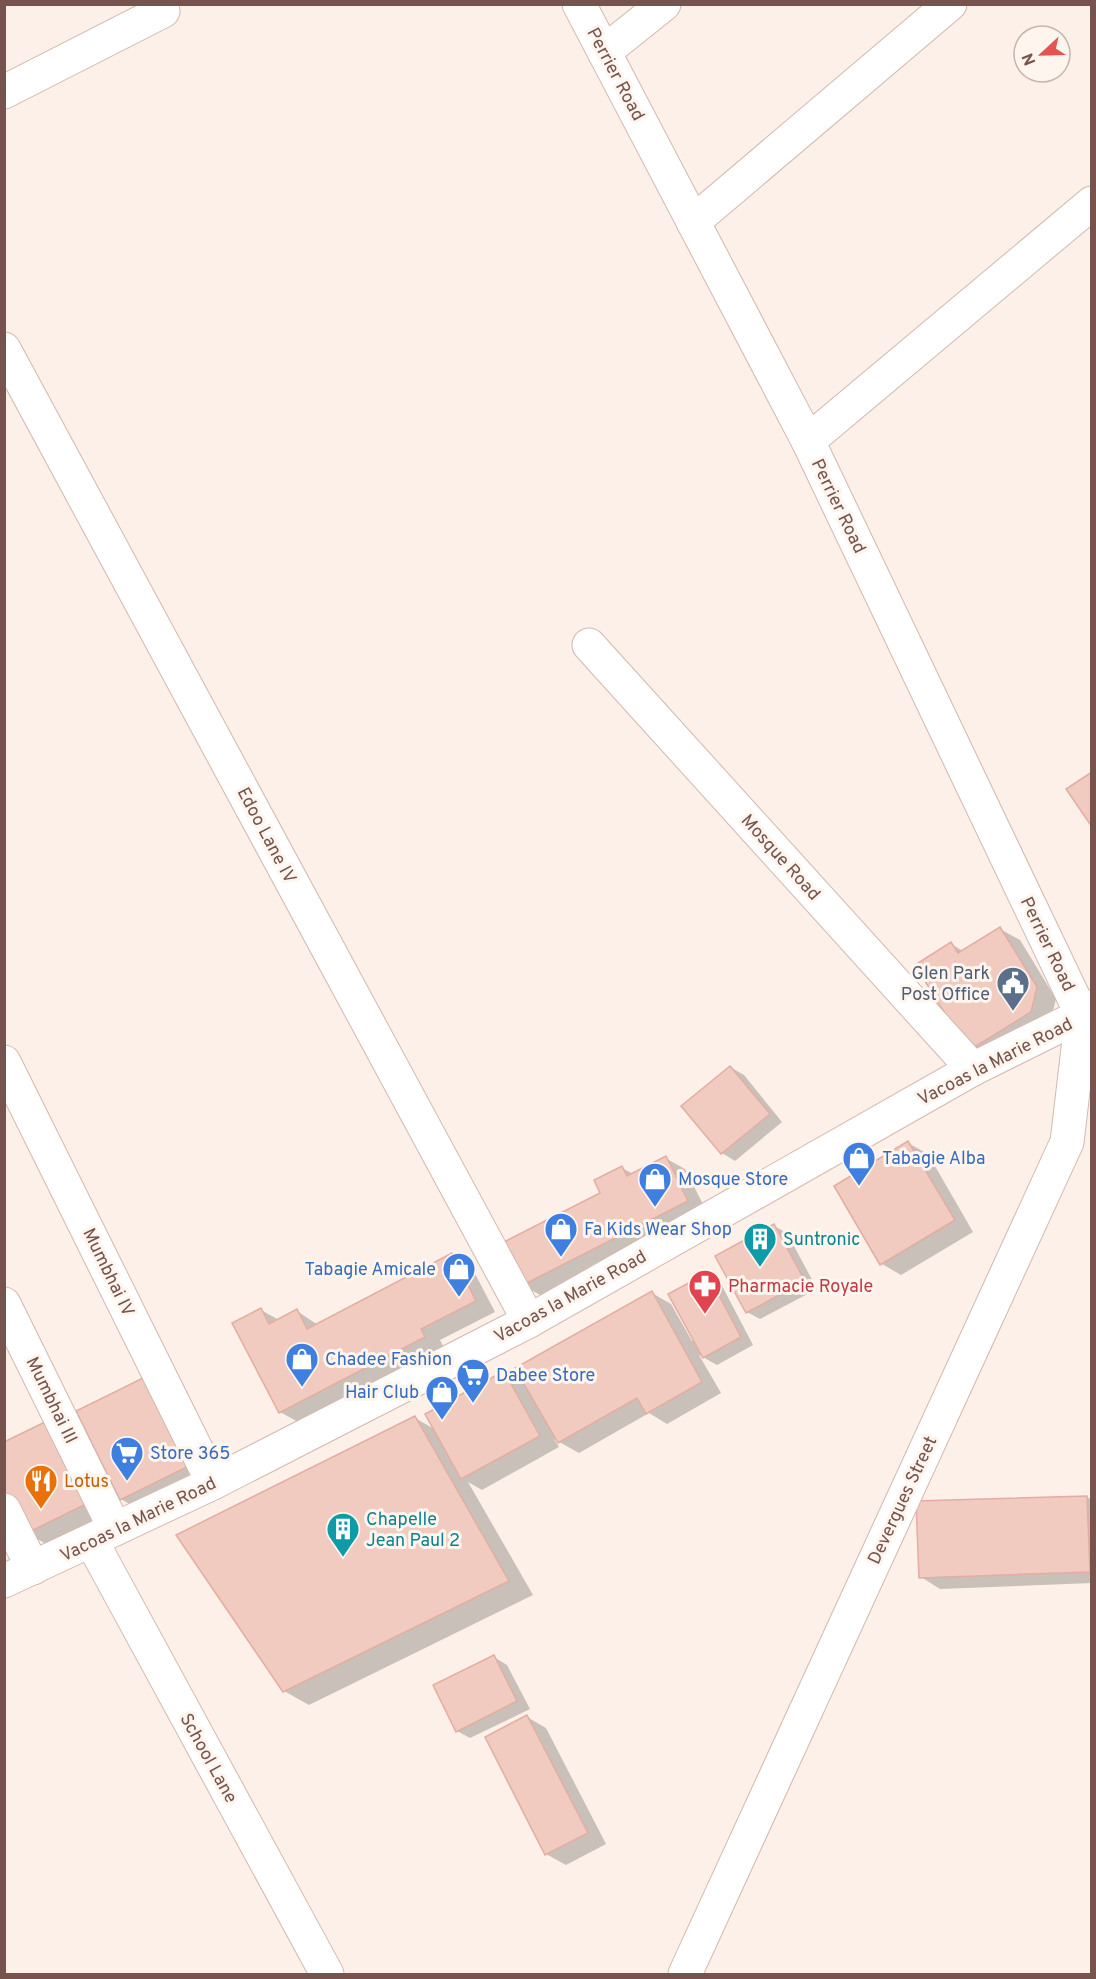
<svg xmlns="http://www.w3.org/2000/svg" width="1096" height="1979" viewBox="0 0 1096 1979" font-family="Overpass,sans-serif">
<rect width="100%" height="100%" fill="#fcf0e8"/>
<g fill="#0003">
<polygon points="1000,929 1020,940 1056,999 1050,1023 989,1061 969,1050 951,944 963,951"/>
<polygon points="730,1067 744,1075 782,1122 735,1161 722,1153"/>
<polygon points="908,1143 928,1154 973,1232 901,1275 882,1264"/>
<polygon points="665,1158 685,1169 707,1212 542,1296 522,1285 622,1168 633,1174"/>
<polygon points="774,1226 787,1233 817,1289 760,1319 747,1312"/>
<polygon points="452,1255 471,1266 495,1312 440,1340 444,1348 300,1423 280,1412 261,1310 279,1320 297,1311 318,1325"/>
<polygon points="707,1275 720,1282 753,1345 717,1365 699,1355 721,1393 667,1424 649,1413 579,1453 554,1439 559,1447 482,1490 468,1482 533,1595 309,1705 284,1691 415,1418 436,1430 504,1372 527,1386 652,1293 671,1304 692,1341 694,1340"/>
<polygon points="143,1379 206,1478 141,1511 121,1499"/>
<polygon points="51,1420 110,1512 46,1544 27,1533"/>
<polygon points="1087,1497 1092,1500 1092,1583 940,1589 921,1577"/>
<polygon points="494,1657 507,1665 530,1709 470,1738 457,1731"/>
<polygon points="527,1717 546,1728 606,1844 566,1865 546,1854"/>
</g>
<g fill="#f1cac0" stroke="#e3ada1" stroke-width="1.5">
<polygon points="1092,772 1092,827 1066,789"/>
<polygon points="1000,927 1037,987 1031,1012 968,1051 915,965 951,942 958,953"/>
<polygon points="730,1066 770,1114 721,1154 681,1106"/>
<polygon points="908,1141 955,1220 880,1265 834,1186"/>
<polygon points="666,1156 688,1201 521,1286 500,1244 600,1193 594,1180 622,1166 627,1176"/>
<polygon points="774,1224 805,1281 746,1313 715,1256"/>
<polygon points="452,1253 476,1301 421,1329 425,1337 279,1413 232,1323 261,1308 269,1324 297,1309 307,1329"/>
<polygon points="707,1273 741,1337 703,1358 668,1294"/>
<polygon points="652,1291 702,1382 646,1414 637,1398 558,1443 515,1368"/>
<polygon points="504,1371 540,1436 461,1479 425,1414"/>
<polygon points="143,1378 187,1467 120,1500 76,1411"/>
<polygon points="415,1416 509,1581 283,1692 176,1535"/>
<polygon points="51,1419 92,1501 25,1534 4,1491 4,1442"/>
<polygon points="1087,1496 1090,1572 919,1578 916,1501"/>
<polygon points="494,1655 517,1701 456,1732 433,1685"/>
<polygon points="527,1715 588,1833 545,1855 485,1737"/>
</g>
<g fill="none" stroke-linecap="round" stroke-linejoin="round">
<g stroke="#d0b9b0" stroke-width="35">
<g id="street">
<polyline points="579,4 808,441 1082,1015 1067,1142 685,1974"/>
<polyline points="604,52 664,4"/>
<polyline points="4,92 163,11"/>
<polyline points="693,222 950,4"/>
<polyline points="4,349 529,1321"/>
<polyline points="808,441 1092,203"/>
<polyline points="589,645 973,1069"/>
<polyline points="4,1062 213,1483"/>
<polyline points="4,1304 115,1529"/>
<polyline points="4,1510 33,1568"/>
<polyline points="92,1542 327,1974"/>
</g>
</g>
<g stroke="#d5b9b0" stroke-width="35">
<polyline id="secondary" points="4,1581 213,1483 529,1321 973,1069 1082,1015 1092,1007"/>
</g>
<use href="#street" stroke="#fff" stroke-width="33"/>
<use href="#secondary" stroke="#fff" stroke-width="33"/>
</g>
<defs>
<g id="civic-pin" transform="scale(1.725)"><path d="M0 17L-7.5 6A9.5 9.5 0 1 1 7.5 6Z" fill="#5c6f8a" stroke="#fef5ee"/><path d="M-.6-6.5H3V-4.5H.6V-3L4-1V1h2V6H-6V1h2V-1L-.6-3ZM-1.2 2.5V6h2.4V2.5Z" fill="#fff"/></g>
<g id="shop-pin" transform="scale(1.725)"><path d="M0 17L-7.5 6A9.5 9.5 0 1 1 7.5 6Z" fill="#3f7fe0" stroke="#fef5ee"/><path d="M-5-2.5h2.3a2.7 3.5 0 0 1 5.4 0H5L5.5 6h-11ZM-1.5-2.5h3a1.5 2.3 0 0 0-3 0Z" fill="#fff"/></g>
<g id="building-pin" transform="scale(1.725)"><path d="M0 17L-7.5 6A9.5 9.5 0 1 1 7.5 6Z" fill="#0f9aa8" stroke="#fef5ee"/><path d="M-4-6H4V6H1V3H-1V6H-4ZM-2.5-4.3h1.7v1.8h-1.7ZM.8-4.3h1.7v1.8H.8ZM-2.5-1h1.7V.8h-1.7ZM.8-1h1.7V.8H.8Z" fill="#fff"/></g>
<g id="pharmacy-pin" transform="scale(1.725)"><path d="M0 17L-7.5 6A9.5 9.5 0 1 1 7.5 6Z" fill="#e0444e" stroke="#fef5ee"/><path d="M-2-6h4v4h4v4h-4v4h-4v-4h-4v-4h4Z" fill="#fff"/></g>
<g id="supermarket-pin" transform="scale(1.725)"><path d="M0 17L-7.5 6A9.5 9.5 0 1 1 7.5 6Z" fill="#3f7fe0" stroke="#fef5ee"/><path d="M-6-5.5h2.5l.6 2H6L4.5 2H-2.5L-4.4-4H-6ZM-1.5 3.2a1.3 1.3 0 1 0 .1 0ZM3 3.2a1.3 1.3 0 1 0 .1 0Z" fill="#fff"/></g>
<g id="restaurant-pin" transform="scale(1.725)"><path d="M0 17L-7.5 6A9.5 9.5 0 1 1 7.5 6Z" fill="#e8710a" stroke="#fef5ee"/><path d="M-5-6h1v4h1v-4h1v4h1v-4h1v5L-1.5 .5V6h-2V.5L-5-1ZM5-6V6H3V1.5H1.5Q1.5-4 5-6Z" fill="#fff"/></g>
</defs>
<g fill-rule="evenodd">
<use href="#civic-pin" x="1013" y="983"/>
<use href="#shop-pin" x="859" y="1158"/>
<use href="#shop-pin" x="655" y="1179"/>
<use href="#shop-pin" x="561" y="1229"/>
<use href="#building-pin" x="760" y="1239"/>
<use href="#shop-pin" x="459" y="1269"/>
<use href="#pharmacy-pin" x="705" y="1286"/>
<use href="#shop-pin" x="302" y="1359"/>
<use href="#supermarket-pin" x="473" y="1375"/>
<use href="#shop-pin" x="442" y="1392"/>
<use href="#supermarket-pin" x="127" y="1453"/>
<use href="#restaurant-pin" x="41" y="1481"/>
<use href="#building-pin" x="343" y="1529"/>
</g>
<g text-anchor="middle" stroke-width="6" stroke-linejoin="round" paint-order="stroke">
<g font-size="18" fill="#76534c" stroke="#fef5ee">
<text transform="translate(616 74) rotate(62)" y="6">Perrier Road</text>
<text transform="translate(839 506) rotate(64)" y="6">Perrier Road</text>
<text transform="translate(267 835) rotate(62)" y="6">Edoo Lane IV</text>
<text transform="translate(781 857) rotate(48)" y="6">Mosque Road</text>
<text transform="translate(1048 944) rotate(64)" y="6">Perrier Road</text>
<text transform="translate(995 1061) rotate(-27)" y="6">Vacoas la Marie Road</text>
<text transform="translate(109 1272) rotate(64)" y="6">Mumbhai IV</text>
<text transform="translate(570 1296) rotate(-29)" y="6">Vacoas la Marie Road</text>
<text transform="translate(52 1400) rotate(64)" y="6">Mumbhai III</text>
<text transform="translate(902 1500) rotate(-65)" y="6">Devergues Street</text>
<text transform="translate(138 1519) rotate(-26)" y="6">Vacoas la Marie Road</text>
<text transform="translate(209 1758) rotate(61)" y="6">School Lane</text>
</g>
<g font-size="18" fill="#4e5e75" stroke="#fef5ee" text-anchor="end">
<text x="990" y="979">Glen Park<tspan x="990" dy="21">Post Office</tspan></text>
</g>
<g font-size="18" fill="#366cbe" stroke="#fef5ee" text-anchor="start">
<text x="882" y="1164">Tabagie Alba</text>
<text x="678" y="1185">Mosque Store</text>
<text x="584" y="1235">Fa Kids Wear Shop</text>
<text x="436" y="1275" text-anchor="end">Tabagie Amicale</text>
<text x="325" y="1365">Chadee Fashion</text>
<text x="496" y="1381">Dabee Store</text>
<text x="419" y="1398" text-anchor="end">Hair Club</text>
<text x="150" y="1459">Store 365</text>
</g>
<g font-size="18" fill="#0d838f" stroke="#fef5ee" text-anchor="start">
<text x="783" y="1245">Suntronic</text>
<text x="366" y="1525">Chapelle<tspan x="366" dy="21">Jean Paul 2</tspan></text>
</g>
<g font-size="18" fill="#be3a42" stroke="#fef5ee" text-anchor="start">
<text x="728" y="1292">Pharmacie Royale</text>
</g>
<g font-size="18" fill="#c56008" stroke="#fef5ee" text-anchor="start">
<text x="64" y="1487">Lotus</text>
</g>
</g>
<rect width="1096" height="1979" fill="none" stroke="#76534c" stroke-width="12"/>
<g transform="translate(1042 54) rotate(248)"><circle r="28" fill="#fef5ee" stroke="#c8b4ad" stroke-width="1.5"/>
<path d="M0-4.5L10 22L0 15L-10 22Z" fill="#e25551"/>
<text y="-9" font-size="16" font-weight="bold" text-anchor="middle" fill="#76534c">N</text>
</g>
</svg>
